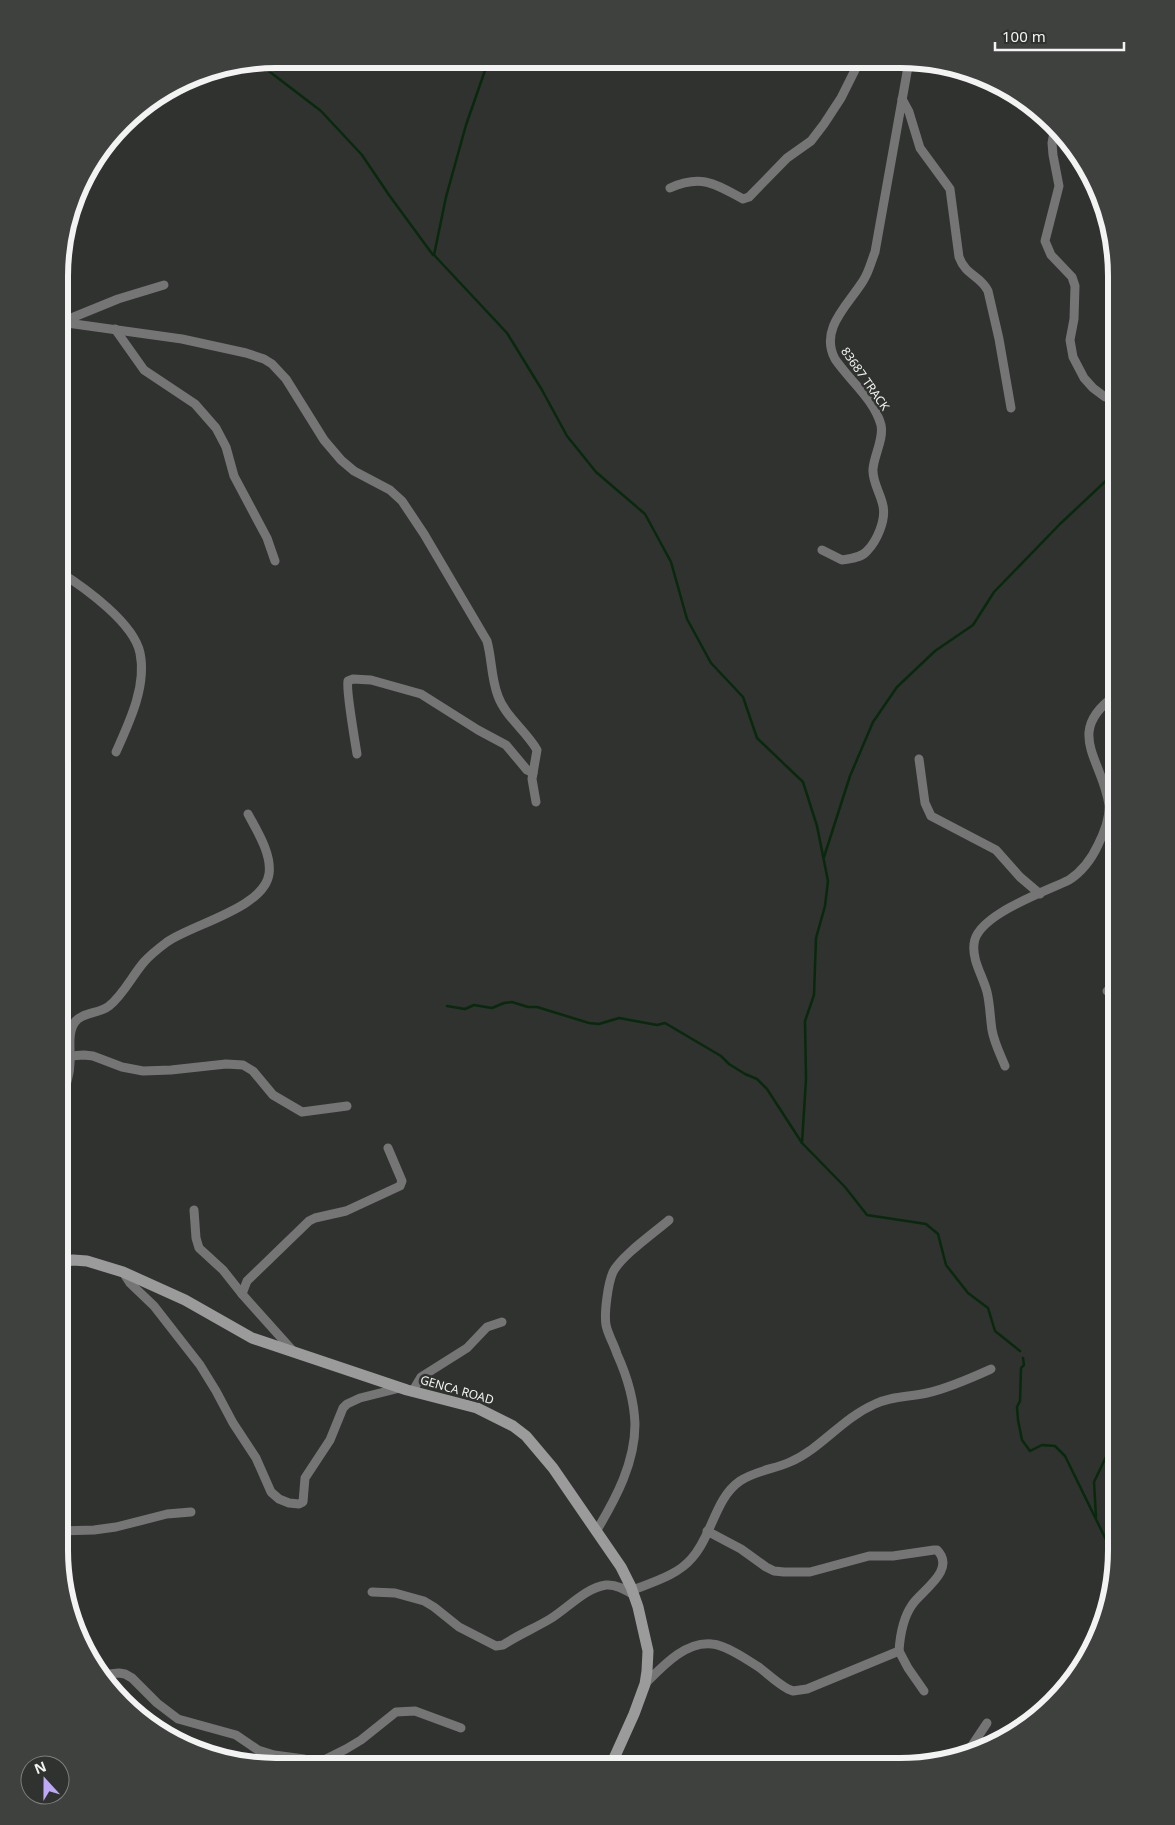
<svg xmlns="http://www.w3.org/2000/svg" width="1175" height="1825" viewBox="0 0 1175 1825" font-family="'Noto Sans',sans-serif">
<rect width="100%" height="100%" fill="#2f322f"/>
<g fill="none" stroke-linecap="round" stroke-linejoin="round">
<g stroke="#09290d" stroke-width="2.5">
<polyline points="489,59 466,125 446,197 434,255 507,333 542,390 567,436 596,472 645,514 671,562 687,619 711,663 743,697 757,738 803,782 817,826 828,881 825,906 816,938 814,995 805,1021 806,1079 802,1143"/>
<polyline points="257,62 321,111 362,155 389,195 433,255"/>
<polyline points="824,857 850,776 873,722 897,687 935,651 973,625 994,592 1060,524 1111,476"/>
<polyline points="447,1006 465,1009 474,1005 492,1008 504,1003 512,1002 528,1007 537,1007 589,1023 599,1024 619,1018 657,1025 665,1023 721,1056 729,1064 745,1074 757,1079 767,1089 802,1143 845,1187 867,1215 926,1224 938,1234 946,1265 968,1293 988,1308 995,1331 1020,1351"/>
<polyline points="1023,1358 1024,1365 1021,1368 1020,1401 1017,1407 1018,1420 1022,1440 1030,1451 1042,1445 1055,1446 1065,1456 1116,1560"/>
<polyline points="1096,1517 1094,1482 1116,1436"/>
</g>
<g stroke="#747574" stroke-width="9">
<polyline points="659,60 681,62 689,60"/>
<path d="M 902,99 L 909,112 L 920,148 L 950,189 L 959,257 C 966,276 980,275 988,291 L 999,339 L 1011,408"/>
<polyline points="1055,127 1052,143 1053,155 1059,186 1045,241 1051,255 1072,277 1075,286 1074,319 1070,340 1073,357 1084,378 1093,388 1105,397 1116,394"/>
<path d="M 670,188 C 702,174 715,184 743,199 L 749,197 L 787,158 L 811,141 L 824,124 L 841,98 L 860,60"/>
<polyline points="64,321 118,299 164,285"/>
<path d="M 60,322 L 182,339 L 246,353 L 264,359 L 272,364 L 286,379 L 324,440 L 341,460 L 354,471 L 390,490 L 402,501 L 424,534 L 487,641 C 492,659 491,678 498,696 C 505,716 526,731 537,750 L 532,779 L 536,802"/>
<polyline points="115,329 144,370 195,404 216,428 226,447 234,476 267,538 275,561"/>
<path d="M 822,550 L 842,560 C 850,559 861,558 867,551 C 877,541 886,520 883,506 C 881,494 872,482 873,469 C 874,455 884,439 881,425 C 874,399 849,380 835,359 C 819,329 848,305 863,281 C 869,272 871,262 875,252 L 909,61"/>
<path d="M 60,572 C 85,588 134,623 140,653 C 147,686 129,723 116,752"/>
<path d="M 357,754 C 355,742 346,687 348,681 L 353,679 L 371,680 L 421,694 L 478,730 L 506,745 L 527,770 L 533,773"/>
<polyline points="919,759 925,803 931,816 996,850 1020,877 1040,894"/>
<polyline points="1107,991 1116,983"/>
<polyline points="70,1056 84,1055 93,1056 122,1067 143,1071 171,1070 226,1064 243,1065 253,1071 273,1095 302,1112 347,1106"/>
<path d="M 1005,1066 C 1000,1054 994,1042 992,1030 C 990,1017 990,1004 987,992 C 983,976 972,961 974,944 C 976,915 1045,892 1069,880 C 1083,871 1091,860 1098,845 C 1104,833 1110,819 1109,805 C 1103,760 1063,732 1116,695"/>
<path d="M 59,1103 C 64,1090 70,1077 70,1063 C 71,1050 67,1033 75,1022 C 82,1012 99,1014 109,1006 C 123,995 132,976 144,962 C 151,954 159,948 167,942 C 193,924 264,908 269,874 C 272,854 257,831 248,814"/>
<polyline points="194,1210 196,1238 199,1248 223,1270 242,1294 293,1351"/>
<polyline points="123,1272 130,1283 154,1306 200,1365 216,1391 233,1423 256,1458 271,1492 279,1499 289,1503 299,1504 303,1502 305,1478 330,1440 343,1408 347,1404 360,1398 400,1388"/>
<polyline points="242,1294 247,1281 309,1221 315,1218 346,1211 400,1186 402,1181 388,1148"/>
<polyline points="412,1392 421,1377 467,1348 487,1327 502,1322"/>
<path d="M 597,1530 C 616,1498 635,1463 635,1424 C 634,1398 627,1376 617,1354 C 614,1344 608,1335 606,1325 C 604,1313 608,1283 613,1272 C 621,1256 654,1233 669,1220"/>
<polyline points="59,1531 94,1530 116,1527 167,1514 191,1512"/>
<path d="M 633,1590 C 653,1582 678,1575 692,1558 C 712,1536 715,1498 740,1481 C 755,1471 774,1469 790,1462 C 822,1448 841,1419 875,1404 C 891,1396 909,1397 927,1393 C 949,1388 971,1378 991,1369"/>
<path d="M 372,1592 L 395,1593 L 424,1601 L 434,1607 L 459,1627 L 496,1646 L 503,1645 C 518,1635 535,1628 550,1619 C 568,1608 585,1588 606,1585 C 616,1584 626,1590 634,1595"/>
<polyline points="899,1651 908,1668 924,1691"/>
<polyline points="100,1675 119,1673 125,1674 132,1678 157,1703 178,1719 236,1735 258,1750 274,1755 304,1759 317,1765"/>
<path d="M 645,1684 C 662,1667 685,1641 712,1644 C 726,1645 748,1660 760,1668 C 769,1675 777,1683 788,1689 L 793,1691 L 807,1689 L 899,1651 C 900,1636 903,1618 912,1605 C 921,1591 957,1570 937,1550 L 934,1550 L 893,1556 L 869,1556 L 810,1572 L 784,1572 L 774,1571 L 766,1567 L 741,1549 L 707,1531"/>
<polyline points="967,1753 987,1723"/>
<polyline points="613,1762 621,1765"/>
<polyline points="316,1764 346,1749 361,1740 396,1712 415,1711 461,1728"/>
</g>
<polyline stroke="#9a9b9a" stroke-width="11" points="59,1262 73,1260 87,1261 123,1272 185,1300 252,1338 407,1390 477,1408 513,1426 526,1436 553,1468 621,1567 631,1587 638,1607 648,1651 647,1671 645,1684 634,1714 611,1765"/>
</g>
<g text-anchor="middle" stroke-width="5" stroke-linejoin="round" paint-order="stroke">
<g font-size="12" fill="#f2f3f2" stroke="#2f322f">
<text transform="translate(865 379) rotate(55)" y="4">83687 TRACK</text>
<text transform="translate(457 1390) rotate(16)" y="4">GENCA ROAD</text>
</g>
</g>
<path d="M0 0H1175V1825H0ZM276 68H900A208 208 0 0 1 1108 276V1550A208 208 0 0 1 900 1758H276A208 208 0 0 1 68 1550V276A208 208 0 0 1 276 68Z" fill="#3f413f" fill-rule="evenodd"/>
<path fill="none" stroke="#f2f3f2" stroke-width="6" d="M276 68H900A208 208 0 0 1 1108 276V1550A208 208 0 0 1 900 1758H276A208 208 0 0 1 68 1550V276A208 208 0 0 1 276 68Z"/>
<g transform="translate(45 1780) rotate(339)"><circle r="24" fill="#2f322f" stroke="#7d7f7d"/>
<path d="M0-4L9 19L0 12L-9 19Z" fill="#bda9f5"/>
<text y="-8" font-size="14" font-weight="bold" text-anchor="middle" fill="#f2f3f2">N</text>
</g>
<path d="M995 42v8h129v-8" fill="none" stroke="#f2f3f2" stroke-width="2.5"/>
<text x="1002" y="42" font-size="15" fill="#f2f3f2" stroke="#2f322f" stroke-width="4" paint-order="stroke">100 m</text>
</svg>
